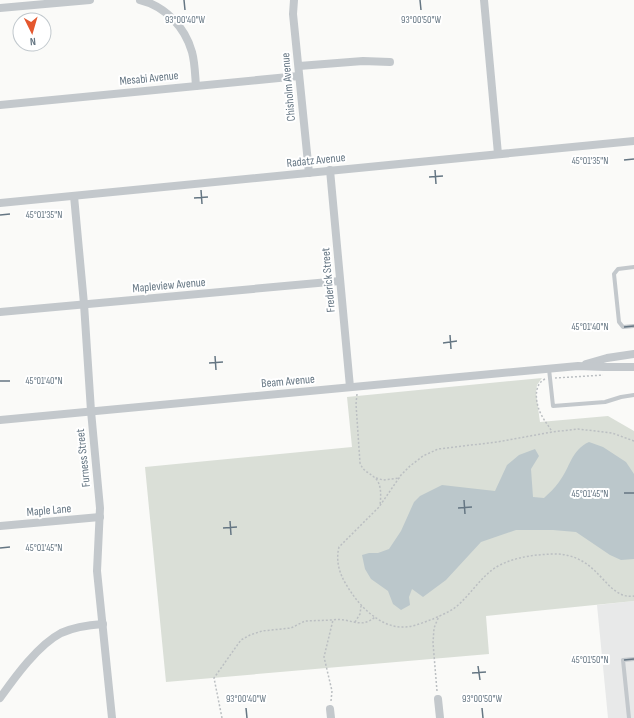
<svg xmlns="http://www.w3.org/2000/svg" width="634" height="718" viewBox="0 0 634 718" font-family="'Sofia Sans Condensed',sans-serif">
<rect width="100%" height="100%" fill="#fafaf8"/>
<polygon fill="#e8e9e9" points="634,601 634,718 608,718 597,605"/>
<polygon fill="#dadfd7" points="542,378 537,385 536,393 540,422 608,416 634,431 634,601 486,616 489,654 166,682 145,467 352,447 347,397"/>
<path fill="#bbc7cb" d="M 589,442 L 603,447 L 626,462 L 634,474 L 634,559 L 621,560 L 610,555 L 576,532 L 553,530 L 516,530 L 481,542 L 446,580 L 423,597 L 412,589 L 409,597 L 410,605 L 401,610 L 393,604 L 388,591 L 371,579 L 365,569 L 362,555 L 369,553 L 378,553 L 389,549 L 401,531 L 414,502 L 420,496 L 442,485 L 495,491 L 507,465 L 519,455 L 535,449 L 539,456 L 531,469 L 533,497 L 544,498 C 549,493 555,488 559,482 C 570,468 571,450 589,442 Z"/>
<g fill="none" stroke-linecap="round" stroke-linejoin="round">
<g stroke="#bbbfc2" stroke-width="1.5" stroke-dasharray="2 2" stroke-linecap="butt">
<polyline points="555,378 603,375"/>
<path d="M 545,379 C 532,385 536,406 542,416 C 545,422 549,426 552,432"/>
<path d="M 357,394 L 356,404 L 360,463 C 363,471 368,472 374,477 C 382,483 381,496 380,505"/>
<path d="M 634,441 L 612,433 L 578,429 L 552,432 L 497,442 L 438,449 L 423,456 L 410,466 L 401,475 L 379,507 L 339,547 C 334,567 344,583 356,599 C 367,613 385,628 404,627 C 414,627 424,622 433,619 C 441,615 450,612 457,606 C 472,593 481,576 498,566 C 515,557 533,555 551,554 C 568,553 583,559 595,571 C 606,581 617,599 634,596"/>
<polyline points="376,478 383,480 400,478"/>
<polyline points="355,622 360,614 361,606"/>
<polyline points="437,691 433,643 434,628 439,616"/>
<path d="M 331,701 L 332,691 L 324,657 L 333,620 C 350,617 360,630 375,617"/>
<polyline points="222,718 214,678 238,644 241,640 250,635 262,631 291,628 305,621 333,620"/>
</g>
<g stroke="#c3c8cc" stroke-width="4">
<polyline points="634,267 618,269 614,274 619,322 623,327 634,326"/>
<polyline points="549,369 553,406 605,402 621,397 634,395"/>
<polyline points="629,718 623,660 634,659"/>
</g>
<g stroke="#c3c8cc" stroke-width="8">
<path d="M 140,0 C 165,6 185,27 192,52 C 195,63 195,75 196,86"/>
<polyline points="294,0 293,14 309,173"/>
<polyline points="484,0 498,154"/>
<polyline points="0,8 90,0"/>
<polyline points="299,66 363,61 390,62"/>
<polyline points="0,105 299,76"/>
<polyline points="330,170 350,387"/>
<polyline points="74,196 84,304 91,411 100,508 97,571 112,718"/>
<polyline points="0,203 634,141"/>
<polyline points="0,312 340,281"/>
<polyline points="586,364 607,358 634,354"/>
<polyline points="0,420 578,366 604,367 634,367"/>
<polyline points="0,526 100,517"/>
<path d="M 0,698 C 15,677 38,645 61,633 C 74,627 88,625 103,624"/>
<polyline points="438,699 440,718"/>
<polyline points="330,709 331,718"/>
</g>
</g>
<path fill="none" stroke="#657683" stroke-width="1.5" d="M 184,0 L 185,10M 420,0 L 421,10M 624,160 L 634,159M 435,170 L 436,184M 429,177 L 443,176M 201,190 L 202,204M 194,198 L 208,197M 0,215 L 10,214M 624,327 L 634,326M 450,335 L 451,349M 443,343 L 457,341M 215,356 L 216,370M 209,363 L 223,362M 0,381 L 10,381M 624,493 L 634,493M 464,500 L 465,514M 458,508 L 472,507M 230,521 L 231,535M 223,528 L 237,527M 0,548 L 10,547M 624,660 L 634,659M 478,666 L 480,680M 472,673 L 486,672M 246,708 L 247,718M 482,708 L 483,718"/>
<g text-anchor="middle" stroke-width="4" stroke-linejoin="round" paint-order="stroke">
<g font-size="12" fill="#657683" stroke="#fff">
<text transform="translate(149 78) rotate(-6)" y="4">Mesabi Avenue</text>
<text transform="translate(288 87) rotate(-95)" y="4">Chisholm Avenue</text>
<text transform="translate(316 160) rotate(-6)" y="4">Radatz Avenue</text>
<text transform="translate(328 280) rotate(-95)" y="4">Frederick Street</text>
<text transform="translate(169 285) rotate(-5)" y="4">Mapleview Avenue</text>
<text transform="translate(288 381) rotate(-5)" y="4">Beam Avenue</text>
<text transform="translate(83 458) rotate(-96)" y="4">Furness Street</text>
<text transform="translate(49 510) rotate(-5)" y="4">Maple Lane</text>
</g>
</g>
<g font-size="10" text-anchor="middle" fill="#657683" stroke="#fff" stroke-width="4" stroke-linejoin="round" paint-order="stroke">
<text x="185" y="23">93°00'40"W</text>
<text x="421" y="23">93°00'50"W</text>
<text x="590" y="164">45°01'35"N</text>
<text x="44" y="218">45°01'35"N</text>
<text x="590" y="330">45°01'40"N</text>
<text x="44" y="384">45°01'40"N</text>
<text x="590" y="497">45°01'45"N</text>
<text x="44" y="551">45°01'45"N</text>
<text x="590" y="663">45°01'50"N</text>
<text x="246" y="702">93°00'40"W</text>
<text x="482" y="702">93°00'50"W</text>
</g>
<g transform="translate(32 32) rotate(175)"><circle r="19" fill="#ffffff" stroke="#c1c8cd"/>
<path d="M0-3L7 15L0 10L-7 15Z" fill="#e4572e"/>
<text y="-6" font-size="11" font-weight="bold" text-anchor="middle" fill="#657683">N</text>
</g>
</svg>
